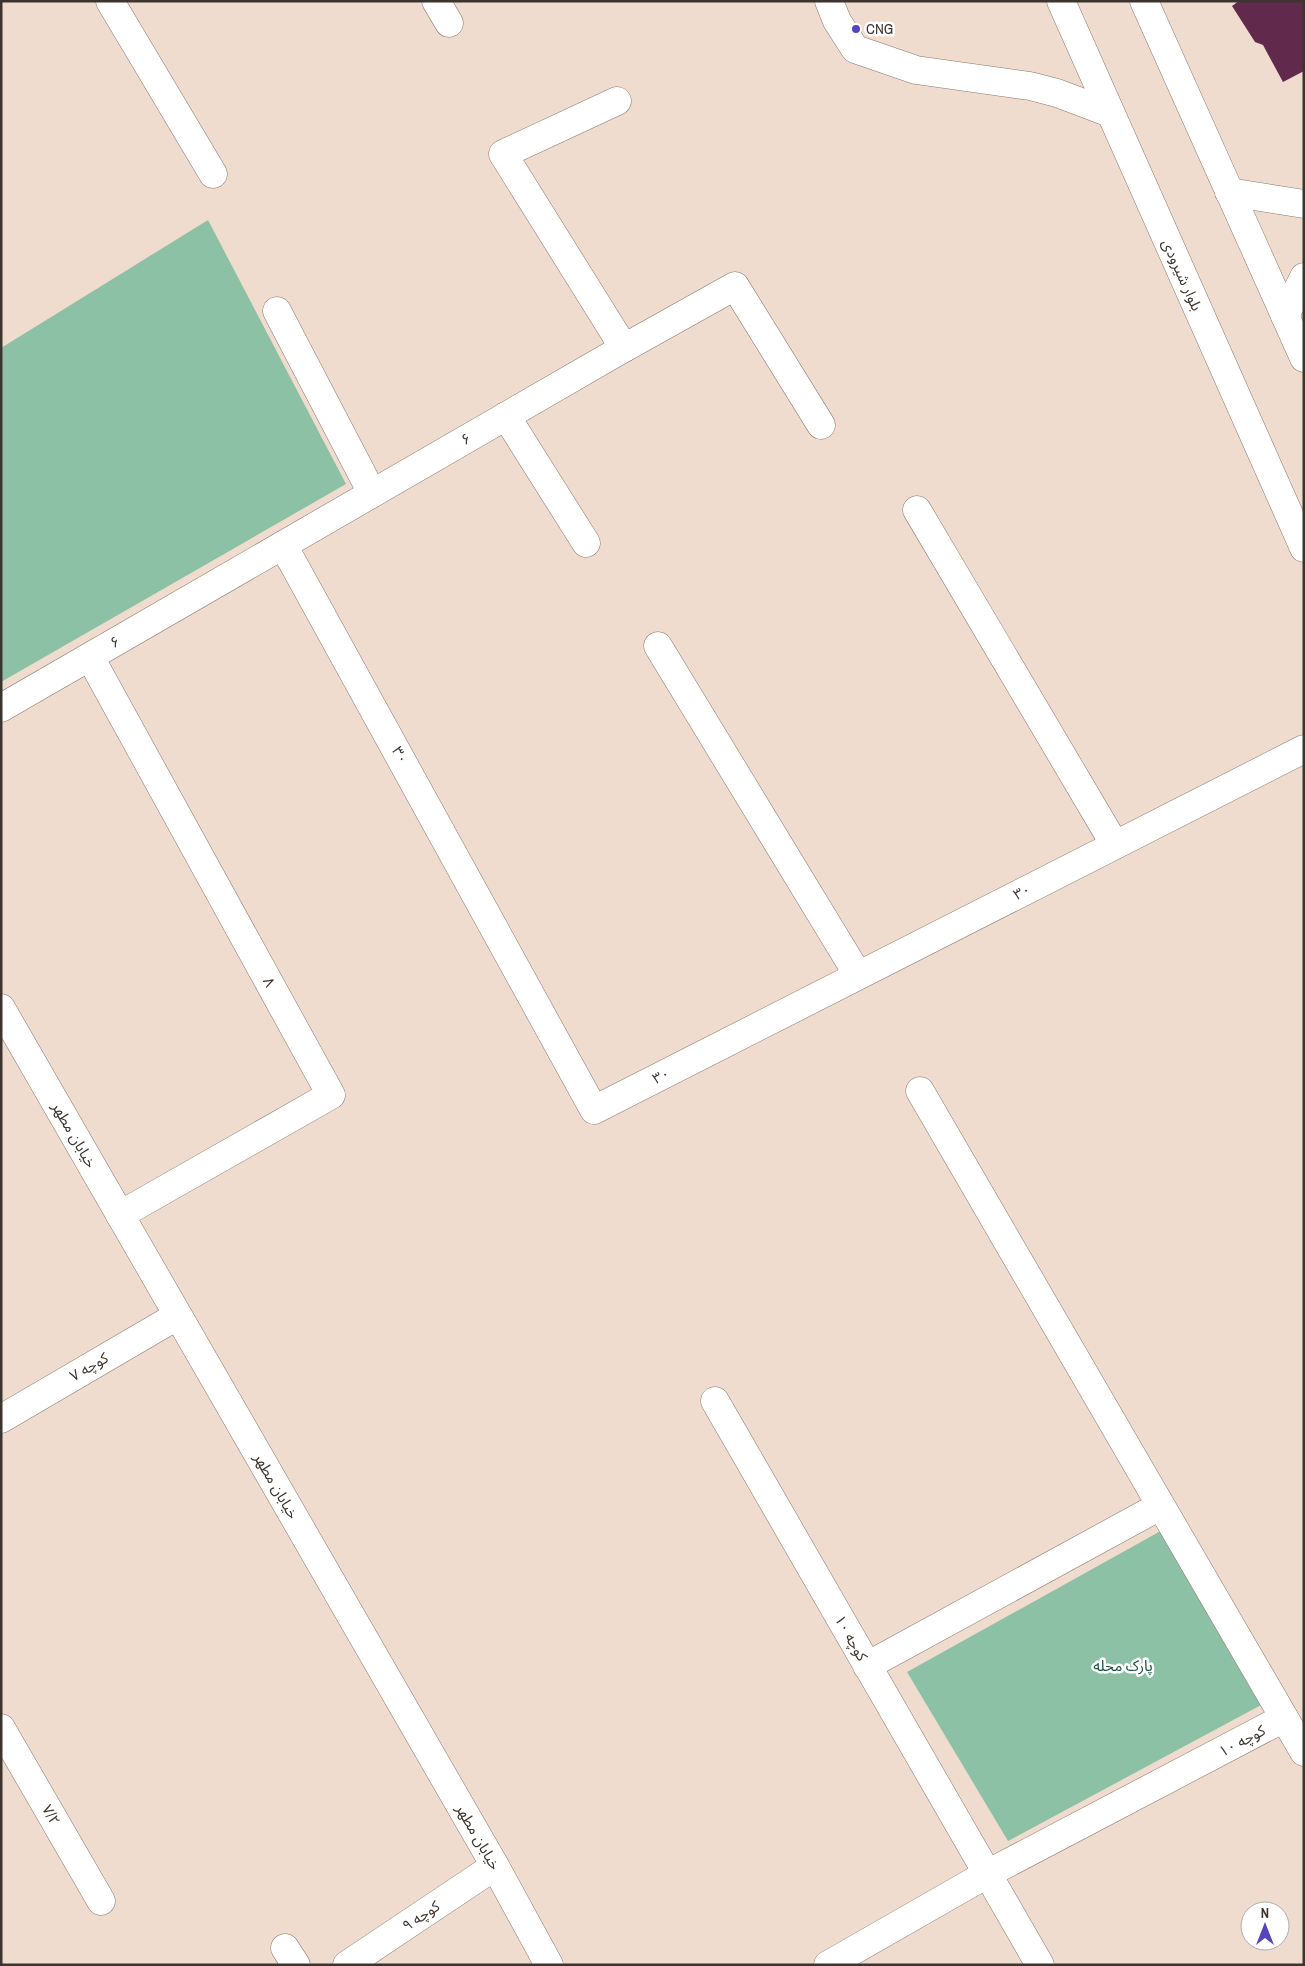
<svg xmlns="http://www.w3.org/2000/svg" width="1305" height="1966" viewBox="0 0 1305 1966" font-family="'Archivo Narrow','Noto Sans Arabic',sans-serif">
<rect width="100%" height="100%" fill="#efdcce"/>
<g fill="#8cc1a6">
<polygon points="208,220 346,484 1,682 1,348"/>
<polygon points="1166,1528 1263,1704 1008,1841 907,1672"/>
</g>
<polygon fill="#612a4c" points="1239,1 1304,1 1304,71 1283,82 1263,45 1255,42 1232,6"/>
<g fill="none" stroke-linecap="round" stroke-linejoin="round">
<g stroke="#8a786c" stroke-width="29">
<g id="minor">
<polyline points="110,1 213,174"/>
<polyline points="436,1 449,23"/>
<polyline points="829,1 837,21 855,49 916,70 1030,86 1057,93 1110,113"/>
<polyline points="1229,192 1304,204"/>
<polyline points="277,311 372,493"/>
<polyline points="1285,316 1304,277"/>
<polyline points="624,348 735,286 821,425"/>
<polyline points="506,416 586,543"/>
<polyline points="917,510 1115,845"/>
<polyline points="283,545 594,1110 1304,749"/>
<polyline points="658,646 858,975"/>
<polyline points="90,657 331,1095 120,1215"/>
<polyline points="1,708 624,348 503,154 617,101"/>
<polyline points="1,1008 495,1866 549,1965"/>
<polyline points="920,1091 1304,1752"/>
<polyline points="715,1401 1040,1965"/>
<polyline points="1,1419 177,1316"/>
<polyline points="867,1666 1160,1506"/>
<polyline points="1,1728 101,1901"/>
<polyline points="285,1948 296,1965"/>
<polyline points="347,1965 495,1866"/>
<polyline points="828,1965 987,1874 1284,1718"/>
</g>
</g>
<g stroke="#8a786c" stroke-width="29">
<g id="major">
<polyline points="1061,1 1304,548"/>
<polyline points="1144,1 1304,358"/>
</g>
</g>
<use href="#minor" stroke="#fff" stroke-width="28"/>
<use href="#major" stroke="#fff" stroke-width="28"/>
</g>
<circle fill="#5545bc" stroke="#fff" stroke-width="2" cx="856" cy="29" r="5"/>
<g text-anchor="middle" stroke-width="5" stroke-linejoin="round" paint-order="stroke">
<g font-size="15" fill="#3c352f" stroke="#fff" text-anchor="start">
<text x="866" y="34">CNG</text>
</g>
<g font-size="15" fill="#3c352f" stroke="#fff">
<text transform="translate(1182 275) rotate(66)" y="5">بلوار شیرودی</text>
<text transform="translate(466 439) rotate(-30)" y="5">۶</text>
<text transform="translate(115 642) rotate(-30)" y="5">۶</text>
<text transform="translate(400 755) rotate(61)" y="5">۳۰</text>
<text transform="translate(1022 892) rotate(-27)" y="5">۳۰</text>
<text transform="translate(269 982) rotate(61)" y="5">۸</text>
<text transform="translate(661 1076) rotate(-27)" y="5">۳۰</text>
<text transform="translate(74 1135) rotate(60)" y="5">خیابان مطهر</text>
<text transform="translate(89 1367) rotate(-30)" y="5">کوچه ۷</text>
<text transform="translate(276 1486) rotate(60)" y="5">خیابان مطهر</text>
<text transform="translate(851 1638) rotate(60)" y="5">کوچه ۱۰</text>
<text transform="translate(1242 1741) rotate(-28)" y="5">کوچه ۱۰</text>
<text transform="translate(51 1815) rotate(60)" y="5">۷/۲</text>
<text transform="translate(478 1837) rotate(60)" y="5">خیابان مطهر</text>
<text transform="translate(421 1916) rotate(-34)" y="5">کوچه ۹</text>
</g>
<g font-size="15" fill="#134f38" stroke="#fff">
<text x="1123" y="1671">پارک محله</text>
</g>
</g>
<rect width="1305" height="1966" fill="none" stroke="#3c352f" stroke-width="5"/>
<g transform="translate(1265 1926)"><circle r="24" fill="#ffffff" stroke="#b1aeac"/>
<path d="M0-4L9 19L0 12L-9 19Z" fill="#5545bc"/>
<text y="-8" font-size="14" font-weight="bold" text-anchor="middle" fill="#3c352f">N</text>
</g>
</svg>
